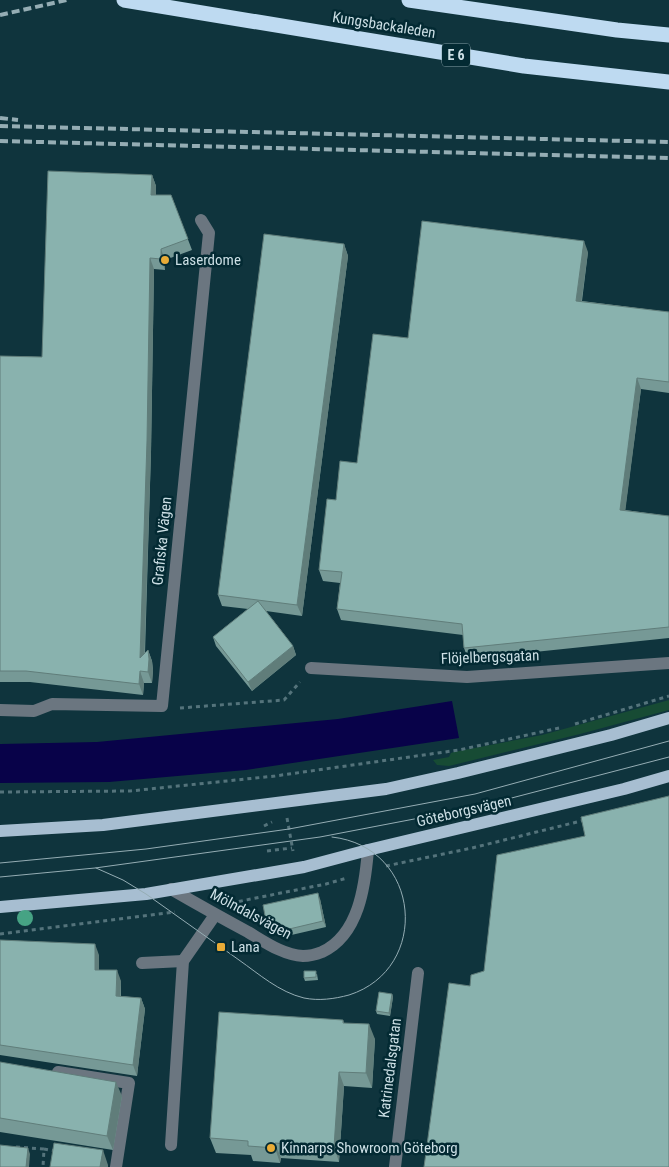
<svg xmlns="http://www.w3.org/2000/svg" width="669" height="1167" viewBox="0 0 669 1167" font-family="'Roboto Condensed',sans-serif">
<rect width="100%" height="100%" fill="#0f343d"/>
<polygon fill="#174b34" points="669,700 669,710 580,734 449,766 437,765 433,760 449,757 451,753 454,752 542,735"/>
<polygon fill="#080249" points="452,701 459,738 246,770 109,782 0,783 0,744 97,742 338,719"/>
<g fill="none" stroke-linecap="round" stroke-linejoin="round">
<g stroke="#54737b" stroke-width="3" stroke-dasharray="4 4" stroke-linecap="butt">
<polyline points="180,708 284,700 300,682"/>
<polyline points="575,724 669,696"/>
<polyline points="0,792 130,791 275,776 459,750 559,728"/>
<polyline points="287,818 293,851"/>
<polyline points="264,826 272,822"/>
<polyline points="267,851 292,848"/>
<polyline points="386,866 472,848 585,820"/>
<polyline points="231,903 326,884 347,878"/>
<polyline points="0,934 175,912"/>
<polyline points="16,1147 44,1149 43,1167"/>
<polyline points="44,1149 56,1151"/>
</g>
<g stroke="#6b7680" stroke-width="12">
<polyline points="311,668 467,677 669,663"/>
<polyline points="0,710 34,711 52,704 162,706 209,233 201,220"/>
<path d="M 171,889 C 197,904 222,918 248,932 C 265,942 283,955 303,956 C 309,956 317,954 322,952 C 359,935 365,886 368,850"/>
<polyline points="142,963 183,961"/>
<polyline points="58,1072 129,1083 116,1167"/>
<polyline points="171,1145 183,961 215,915"/>
<polyline points="395,1167 418,973"/>
</g>
<g stroke="#a7bed1" stroke-width="12">
<polyline points="0,831 103,825 386,789 458,773 611,735 669,718"/>
<polyline points="0,907 146,894 304,867 368,850 624,789 669,776"/>
</g>
<g stroke="#bedaf1" stroke-width="15">
<polyline points="124,0 524,66 669,82"/>
<polyline points="409,0 617,30 669,35"/>
</g>
<g stroke="#95adb4" stroke-width="1">
<polyline points="0,863 146,849 289,829 475,794 669,741"/>
<path d="M 96,868 L 123,880 L 146,894 C 177,916 208,938 239,960 C 259,974 279,992 304,998 C 319,1001 334,999 349,995 C 431,969 422,847 332,837"/>
<polyline points="0,877 95,868 320,837 477,807 669,757"/>
</g>
<g stroke="#95adb4" stroke-width="4" stroke-dasharray="8 4" stroke-linecap="butt">
<polyline points="0,15 67,0"/>
<polyline points="0,118 18,120"/>
<polyline points="0,126 669,142"/>
<polyline points="0,141 669,158"/>
</g>
</g>
<circle fill="#46a384" cx="25" cy="918" r="8"/>
<g fill="#769996">
<polygon points="152,175 156,186 156,195 171,195 192,250 165,260 165,270 154,269 151,452 145,653 148,650 152,661 153,670 152,683 144,683 143,695 30,682 0,682 0,356 42,357"/>
<polygon points="344,244 348,256 302,616 266,611 293,646 296,655 252,691 216,646 213,637 248,609 222,606 218,595"/>
<polygon points="588,252 582,301 669,312 669,393 641,389 625,510 669,516 669,638 468,659 464,648 463,635 341,620 337,609 340,583 323,581 319,570 336,500 357,463 408,338"/>
<polygon points="320,899 326,927 287,936 286,932 268,927 266,921"/>
<polygon points="0,940 99,955 99,970 121,981 121,996 141,998 145,1009 137,1076 0,1055"/>
<polygon points="317,974 318,980 305,981 304,978"/>
<polygon points="392,994 393,997 390,1016 377,1014 376,1011"/>
<polygon points="343,1020 344,1023 375,1039 372,1088 344,1086 339,1162 281,1158 280,1163 253,1161 251,1155 216,1153 210,1138"/>
<polygon points="0,1062 122,1096 113,1150 0,1132"/>
</g>
<g fill="#607d7a">
<polygon points="152,175 156,186 156,206 151,195"/>
<polygon points="584,241 588,252 580,312 576,301"/>
<polygon points="344,244 348,256 302,616 297,605"/>
<polygon points="161,249 165,260 165,270 161,259"/>
<polygon points="150,258 154,269 151,452 144,669 140,658"/>
<polygon points="637,378 641,389 624,521 620,510"/>
<polygon points="293,646 296,655 252,691 248,682"/>
<polygon points="148,650 152,661 153,670 152,683 148,672"/>
<polygon points="140,671 144,683 143,695 139,684"/>
<polygon points="318,893 320,899 326,927 323,921"/>
<polygon points="95,944 99,955 99,981 95,970"/>
<polygon points="117,970 121,981 120,1007 116,996"/>
<polygon points="392,994 393,997 390,1016 389,1013"/>
<polygon points="141,998 145,1009 137,1076 133,1065"/>
<polygon points="369,1024 375,1039 372,1088 366,1073"/>
<polygon points="339,1072 344,1086 339,1162 334,1147"/>
<polygon points="116,1082 122,1096 113,1150 107,1136"/>
<polygon points="275,1143 281,1158 280,1163 275,1148"/>
<polygon points="28,1148 30,1154 29,1167 26,1167"/>
<polygon points="103,1150 108,1165 108,1167 100,1167"/>
</g>
<g fill="#89b2ae" stroke="#607d7a">
<polygon points="48,171 152,175 151,195 171,195 188,239 161,249 161,259 150,258 147,441 140,658 148,650 149,659 148,672 140,671 139,684 26,671 0,671 0,356 42,357"/>
<polygon points="422,221 584,241 576,301 669,312 669,382 637,378 620,510 669,516 669,627 464,648 462,624 337,609 342,572 319,570 327,499 336,500 340,461 357,463 373,334 408,338"/>
<polygon points="264,234 344,244 297,605 218,595"/>
<polygon points="258,601 293,646 248,682 213,637"/>
<polygon points="669,796 669,1167 424,1167 449,983 470,986 471,975 484,971 497,855 585,836 581,817"/>
<polygon points="318,893 323,921 285,930 284,926 266,921 263,905"/>
<polygon points="0,940 95,944 95,970 117,970 116,996 141,998 133,1065 0,1045"/>
<polygon points="304,971 316,971 316,977 304,978"/>
<polygon points="379,992 392,994 389,1013 376,1011"/>
<polygon points="219,1012 343,1020 343,1023 369,1024 366,1073 339,1072 334,1147 275,1143 275,1148 248,1146 248,1141 210,1138"/>
<polygon points="0,1062 116,1082 107,1136 0,1118"/>
<polygon points="54,1143 103,1150 100,1167 50,1167"/>
<polygon points="0,1145 28,1148 26,1167 0,1167"/>
</g>
<g fill="#e8ab37" stroke="#032a33" stroke-width="2">
<circle cx="165" cy="260" r="5"/>
<rect x="216" y="942" width="10" height="10" rx="2.5"/>
<circle cx="271" cy="1148" r="5"/>
</g>
<g text-anchor="middle" stroke-width="5" stroke-linejoin="round" paint-order="stroke">
<rect fill="#032a33" stroke="#90a9b0" stroke-width="1" x="442" y="43.5" width="28" height="23" rx="4"/>
<g font-size="14" font-weight="bold" fill="#ccdfe5">
<text x="456" y="60">E 6</text>
</g>
<g font-size="15" fill="#ccdfe5" stroke="#032a33">
<text transform="translate(384 25) rotate(9)" y="5">Kungsbackaleden</text>
<text transform="translate(162 541) rotate(-84)" y="5">Grafiska Vägen</text>
<text transform="translate(490 657) rotate(-2)" y="5">Flöjelbergsgatan</text>
<text transform="translate(464 811) rotate(-13)" y="5">Göteborgsvägen</text>
<text transform="translate(251 914) rotate(28)" y="5">Mölndalsvägen</text>
<text transform="translate(390 1068) rotate(-83)" y="5">Katrinedalsgatan</text>
</g>
<g font-size="15" fill="#ccdfe5" stroke="#032a33" text-anchor="start">
<text x="175" y="265">Laserdome</text>
<text x="231" y="952">Lana</text>
<text x="281" y="1153">Kinnarps Showroom Göteborg</text>
</g>
</g>
</svg>
